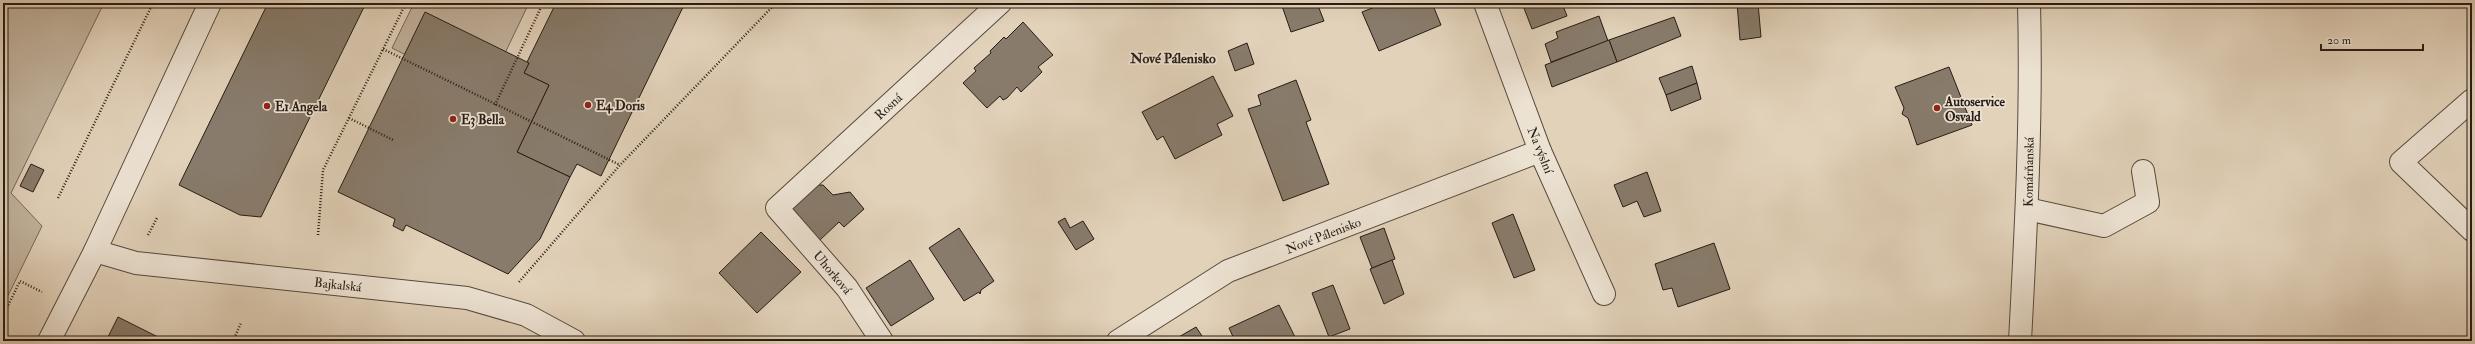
<svg xmlns="http://www.w3.org/2000/svg" width="2475" height="344" viewBox="0 0 2475 344" font-family="'IM FELL Double Pica',serif">
<rect width="100%" height="100%" fill="#e2d2ba"/>
<filter id="stains"><feTurbulence type="fractalNoise" baseFrequency=".005" numOctaves="4"/><feColorMatrix values="0 0 0 0 .2 0 0 0 0 .09 0 0 0 0 .02 0 0 0 .5 -.17"/></filter>
<radialGradient id="worn" r=".72"><stop offset=".6" stop-color="#630" stop-opacity="0"/><stop offset="1" stop-color="#630" stop-opacity=".3"/></radialGradient>
<g fill="#c2b39e" stroke="#74685a">
<polygon points="3,3 104,3 11,193 42,226 3,306"/>
<polygon points="414,3 529,3 485,95 392,48"/>
</g>
<g fill="#887b6b" stroke="#271c15">
<polygon points="268,3 366,3 261,217 240,215 179,185"/>
<polygon points="556,3 685,3 601,176 577,164 570,177 517,152 549,85 524,73 529,63 527,62"/>
<polygon points="1281,3 1317,3 1324,21 1291,32"/>
<polygon points="1385,3 1432,3 1441,25 1379,51 1362,12"/>
<polygon points="1522,3 1562,3 1567,16 1532,29"/>
<polygon points="1737,3 1758,3 1761,37 1740,40"/>
<polygon points="425,12 529,63 524,73 549,85 517,152 570,177 540,239 508,274 406,225 403,231 393,226 395,219 338,192"/>
<polygon points="1599,16 1608,41 1551,62 1545,44 1558,38 1556,32"/>
<polygon points="1674,17 1681,36 1617,62 1609,40"/>
<polygon points="1023,22 1053,55 1038,67 1042,72 1021,92 1017,87 1007,98 1003,100 1000,96 987,108 963,83 976,71 974,68 991,53 990,51 1004,37 1006,39"/>
<polygon points="1609,40 1617,62 1552,87 1545,65"/>
<polygon points="1247,43 1254,64 1235,71 1228,51"/>
<polygon points="1692,66 1697,83 1666,95 1659,78"/>
<polygon points="1949,67 1972,125 1917,145 1908,118 1902,114 1904,108 1895,87"/>
<polygon points="1213,76 1233,116 1217,124 1222,135 1175,159 1163,136 1157,140 1142,112"/>
<polygon points="1296,80 1311,120 1306,122 1329,184 1283,201 1248,109 1261,105 1258,95"/>
<polygon points="1697,83 1701,99 1671,111 1666,95"/>
<polygon points="31,164 44,170 33,192 20,186"/>
<polygon points="1647,172 1661,211 1644,217 1637,201 1623,207 1614,185"/>
<polygon points="819,185 823,185 833,195 850,192 864,209 844,227 839,222 820,240 791,207"/>
<polygon points="1513,214 1535,270 1514,278 1492,223"/>
<polygon points="1065,218 1070,228 1083,221 1094,239 1076,250 1058,222"/>
<polygon points="959,228 994,281 981,290 980,294 979,292 964,301 929,248"/>
<polygon points="1384,228 1395,259 1372,268 1360,237"/>
<polygon points="761,232 801,272 757,313 719,273"/>
<polygon points="1714,243 1730,289 1678,307 1672,288 1663,290 1655,264"/>
<polygon points="910,260 934,299 891,326 866,288"/>
<polygon points="1392,260 1404,294 1384,304 1370,269"/>
<polygon points="1333,285 1350,329 1329,337 1312,293"/>
<polygon points="1279,305 1297,341 1235,341 1229,328"/>
<polygon points="118,317 166,341 106,341"/>
<polygon points="1196,327 1204,339 1201,341 1172,341"/>
</g>
<g fill="none" stroke-linecap="round" stroke-linejoin="round">
<g stroke="#564a3e" stroke-width="24">
<g id="minor">
<polyline points="1485,3 1540,151 1604,294"/>
<polyline points="2472,100 2401,162 2472,230"/>
<polyline points="2027,209 2104,226 2148,202 2143,171"/>
<polyline points="95,251 210,3"/>
<polyline points="49,341 95,251 136,263 467,298 526,315 574,341"/>
<polyline points="882,341 847,288 777,208 1000,3"/>
<polyline points="1118,341 1228,271 1540,151"/>
<path d="M 2020,341 C 2026,228 2032,116 2029,3"/>
</g>
</g>
<g stroke="#271c15" stroke-width="2.5" stroke-dasharray="1 2" stroke-linecap="butt">
<polyline points="383,49 620,165"/>
<polyline points="495,105 543,3"/>
<polyline points="349,118 393,140"/>
<polyline points="58,198 153,3"/>
<polyline points="148,235 157,218"/>
<polyline points="318,235 323,170 406,3"/>
<polyline points="519,282 620,165 776,3"/>
<polyline points="3,316 20,281 42,292"/>
<polyline points="233,341 241,323"/>
</g>
<use href="#minor" stroke="#ece2d2" stroke-width="22"/>
</g>
<g fill="#8f2418" stroke="#ece2d2" stroke-width="1.5">
<circle cx="588" cy="105" r="4"/>
<circle cx="267" cy="106" r="4"/>
<circle cx="1937" cy="108" r="4"/>
<circle cx="453" cy="119" r="4"/>
</g>
<g text-anchor="middle" stroke-width="3.5" stroke-linejoin="round" paint-order="stroke">
<g font-size="13" font-weight="bold" fill="#271c15" stroke="#ece2d2" text-anchor="start">
<text x="1945" y="106">Autoservice<tspan x="1945" dy="15">Osvald</tspan></text>
<text x="596" y="110">E4 Doris</text>
<text x="275" y="111">E1 Angela</text>
<text x="461" y="124">E3 Bella</text>
</g>
<g font-size="13" fill="#271c15" stroke="#ece2d2">
<text transform="translate(888 106) rotate(-43)" y="5">Rosná</text>
<text transform="translate(1541 150) rotate(68)" y="5">Na výslní</text>
<text transform="translate(2028 172) rotate(-89)" y="5">Komárňanská</text>
<text transform="translate(1323 235) rotate(-21)" y="5">Nové Pálenisko</text>
<text transform="translate(833 272) rotate(50)" y="5">Uhorková</text>
<text transform="translate(338 284) rotate(6)" y="5">Bajkalská</text>
</g>
<g font-size="14" font-weight="bold" fill="#271c15" stroke="#ece2d2">
<text x="1173" y="63">Nové Pálenisko</text>
</g>
</g>
<rect width="2475" height="344" fill="none" stroke="#e2d2ba" stroke-width="16"/>
<rect x="4" y="4" width="2467" height="336" fill="none" stroke="#271c15" stroke-width="2"/>
<rect x="8" y="8" width="2459" height="328" fill="none" stroke="#271c15"/>
<path d="M2321 44v6h102v-6" fill="none" stroke="#271c15" stroke-width="2"/>
<text x="2327" y="44" font-size="12" fill="#271c15" stroke="#ece2d2" stroke-width="3" paint-order="stroke">20 m</text>
<rect width="100%" height="100%" filter="url(#stains)"/>
<rect width="100%" height="100%" fill="url(#worn)"/>
</svg>
